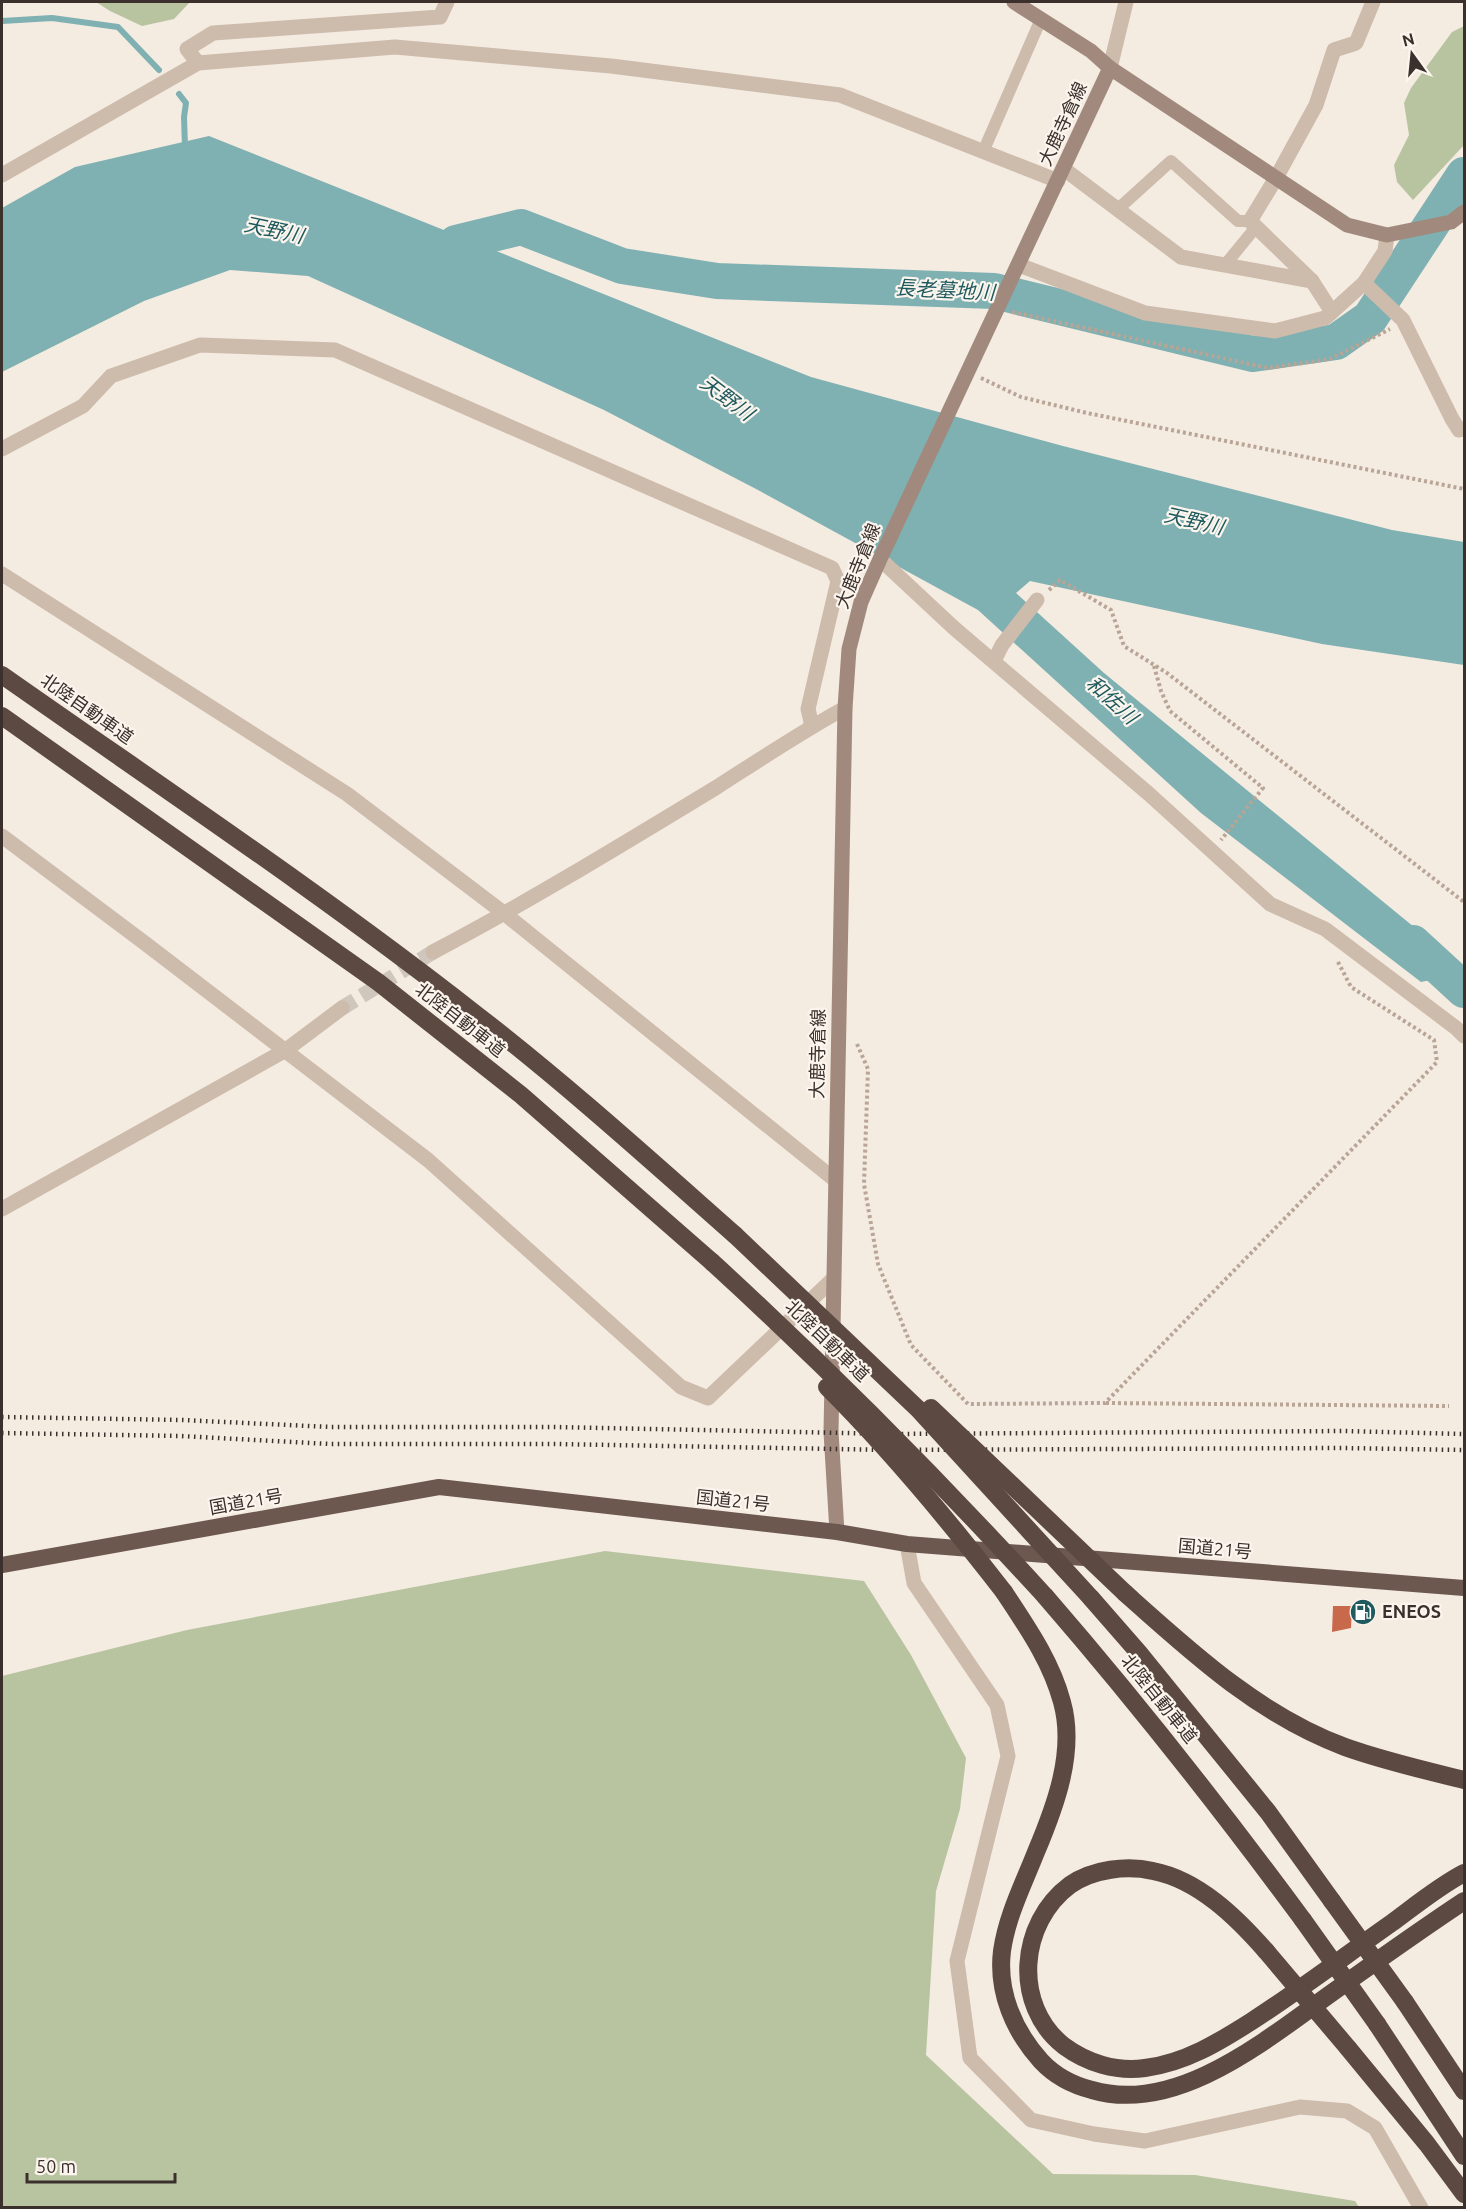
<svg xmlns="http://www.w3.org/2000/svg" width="1466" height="2209" viewBox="0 0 1466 2209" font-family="Ubuntu,'Noto Sans JP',sans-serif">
<rect width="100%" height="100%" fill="#f4ebe1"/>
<g fill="#b8c4a0">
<polygon points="96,2 190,2 174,19 142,26 110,11"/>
<polygon points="1464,26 1464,145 1413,200 1397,182 1394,165 1409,135 1404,103 1411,88 1452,32"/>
<polygon points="605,1551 864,1581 911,1655 966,1758 960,1809 936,1891 926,2055 1053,2174 1195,2175 1355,2201 1359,2207 2,2207 2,1676 187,1630"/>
</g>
<polygon fill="#7fb0b2" points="209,136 811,377 1063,446 1392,530 1464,542 1464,665 1322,644 1030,581 1016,593 1104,673 1464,968 1464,973 1421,982 1201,813 978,610 758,490 604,410 308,276 230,270 144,301 2,372 2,208 75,167"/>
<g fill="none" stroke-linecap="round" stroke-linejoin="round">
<g stroke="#7fb0b2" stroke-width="6">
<polyline points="2,21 52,18 118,27 159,70"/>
<polyline points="179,94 186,103 184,117 185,147"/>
</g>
<g stroke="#7fb0b2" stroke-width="36">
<polyline points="435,272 456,243 521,227 622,266 717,281 994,291 1253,354 1336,342 1370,318 1464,175"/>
<polyline points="1413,943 1464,990"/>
</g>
</g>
<polygon fill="#c8694b" points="1333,1606 1352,1606 1351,1628 1332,1632"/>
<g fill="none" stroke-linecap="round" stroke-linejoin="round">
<polyline stroke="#cfc6bd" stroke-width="15" stroke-dasharray="15 8" stroke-linecap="butt" points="342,1008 433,952"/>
<g stroke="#b9a596" stroke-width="4" stroke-dasharray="3 3" stroke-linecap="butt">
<polyline points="1012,312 1268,368 1330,359 1390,329"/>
<polyline points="981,378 1021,397 1087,413 1464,489"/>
<polyline points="1049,590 1060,580 1111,610 1124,646 1167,673 1464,902"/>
<polyline points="1154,666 1161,691 1170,711 1263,788 1221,840"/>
<polyline points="857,1044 868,1069 864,1184 878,1264 911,1345 968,1404 1105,1403 1437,1062 1434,1040 1351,987 1337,960"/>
<polyline points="1106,1403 1449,1406"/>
</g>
<g stroke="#cdbbac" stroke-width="12">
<polyline points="983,152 1041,19"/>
<polyline points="1118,209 1171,161 1238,221 1250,221"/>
<polyline points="1225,265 1256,227"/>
</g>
<g stroke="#cdbbac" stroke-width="15">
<polyline points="198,63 187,49 213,33 440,17 447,2"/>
<polyline points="1110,68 1126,2"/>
<polyline points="1064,169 1181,257 1312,281 1332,312"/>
<polyline points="2,175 198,63 395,47 611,66 840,95 1058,181"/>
<polyline points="1019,265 1145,313 1275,331 1325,318 1332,312 1364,283 1385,251 1387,235"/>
<polyline points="1312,281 1250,221 1276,178 1316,105 1334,50 1356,43 1373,2"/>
<polyline points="1364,283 1403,320 1452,419 1459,430 1464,429"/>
<polyline points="2,449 83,406 111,376 200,345 335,350 832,568 838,581 808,709 812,726"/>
<polyline points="2,574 347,794 505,914 835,1180"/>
<polyline points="994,661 1002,645 1037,600"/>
<polyline points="2,836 146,944 428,1160 681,1387 708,1398 832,1280"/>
<path d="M 433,952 C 530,901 623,844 717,787 C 759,760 801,732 845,708"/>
<polyline points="2,1209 286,1050 342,1008"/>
<polyline points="907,1544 914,1583 997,1705 1008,1756 957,1961 970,2058 1031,2120 1094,2134 1145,2141 1300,2107 1347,2111 1375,2128 1421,2208"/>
</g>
<polyline stroke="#cdbbac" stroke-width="15" points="880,559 954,628 1149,794 1270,904 1325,929 1456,1028 1464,1036"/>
<g stroke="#a18a7d" stroke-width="15">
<polyline points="1014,2 1091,51 1110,68"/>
<polyline points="837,1532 831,1432 845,708 849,649 861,602 880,559 1110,68 1347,225 1387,235 1451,222 1464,212"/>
</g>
<polyline stroke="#6c584f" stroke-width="16" points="2,1565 439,1487 837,1532 907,1544 1464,1588"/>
<g stroke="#5c4a42" stroke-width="18">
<path d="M 2,675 C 160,786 321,893 473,1012 C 564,1082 649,1159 735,1235"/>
<polyline points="2,716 378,982 521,1095 712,1262"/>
<path d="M 1004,1592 C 1027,1627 1051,1661 1062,1702 C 1076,1752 1055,1807 1036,1852 C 1023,1885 1007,1916 1002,1951 C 997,1992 1014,2031 1041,2061 C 1055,2076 1072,2085 1092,2090 C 1177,2115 1267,2039 1333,1992 C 1377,1961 1420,1930 1464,1901"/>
<path d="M 1125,1593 C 1192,1653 1259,1715 1345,1747 C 1384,1761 1424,1770 1464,1780"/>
<path d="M 1045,1596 C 1136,1701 1221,1809 1303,1920"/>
<polyline points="1091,1598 1139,1653 1268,1812 1332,1901"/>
<path d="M 1266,1951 C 1237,1918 1199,1880 1153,1871 C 1127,1865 1093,1869 1070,1885 C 1019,1923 1012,2005 1064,2046 C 1087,2063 1116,2072 1145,2068 C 1185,2063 1219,2042 1252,2021 C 1300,1990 1346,1955 1393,1922 C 1416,1905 1439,1886 1464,1873"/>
<polyline points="1405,2002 1464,2091"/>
<polyline points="1377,2024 1464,2156"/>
<polyline points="1348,2048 1427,2144 1464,2194"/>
</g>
<g stroke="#3b302b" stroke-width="4.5" stroke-dasharray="1.5 4.5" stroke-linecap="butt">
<polyline points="2,1417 182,1420 331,1427 555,1427 892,1434 1344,1431 1464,1434"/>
<polyline points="2,1433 181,1436 330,1444 555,1444 891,1450 1343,1448 1464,1450"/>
</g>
<g stroke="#5c4a42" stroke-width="18">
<polyline points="735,1235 918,1409 1091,1598"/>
<path d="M 712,1262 C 829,1369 938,1479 1045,1596"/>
<path d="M 827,1387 C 891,1451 949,1521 1004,1592"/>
<polyline points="931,1408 1125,1593"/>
<polyline points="1332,1901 1405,2002"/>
<polyline points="1303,1920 1377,2024"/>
<polyline points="1266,1951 1348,2048"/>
</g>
</g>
<defs>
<g id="fuel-disc" transform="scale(1.35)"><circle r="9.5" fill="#1f5a5e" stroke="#fbf5ee"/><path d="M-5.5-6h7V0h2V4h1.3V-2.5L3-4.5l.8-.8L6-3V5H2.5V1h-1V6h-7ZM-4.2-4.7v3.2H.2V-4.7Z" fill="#fff"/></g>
</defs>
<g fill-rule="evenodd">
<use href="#fuel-disc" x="1363" y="1612"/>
</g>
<g text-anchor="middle" stroke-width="4.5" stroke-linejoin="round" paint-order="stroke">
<g font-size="18" fill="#3b302b" stroke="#fbf5ee">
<text transform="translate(1063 124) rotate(-65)" y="6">大鹿寺倉線</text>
<text transform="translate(858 566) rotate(-68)" y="6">大鹿寺倉線</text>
<text transform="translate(87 709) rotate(35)" y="6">北陸自動車道</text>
<text transform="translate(460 1020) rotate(38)" y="6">北陸自動車道</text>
<text transform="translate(818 1054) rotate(-89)" y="6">大鹿寺倉線</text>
<text transform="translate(827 1341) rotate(44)" y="6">北陸自動車道</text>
<text transform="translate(733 1501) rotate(6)" y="6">国道21号</text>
<text transform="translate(246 1502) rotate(-10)" y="6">国道21号</text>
<text transform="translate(1215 1549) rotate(5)" y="6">国道21号</text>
<text transform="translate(1159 1699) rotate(51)" y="6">北陸自動車道</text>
</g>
<g font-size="18" font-weight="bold" fill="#3b302b" stroke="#fbf5ee" text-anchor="start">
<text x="1382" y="1618">ENEOS</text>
</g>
<g font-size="20" font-style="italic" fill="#1f5a5e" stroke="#fbf5ee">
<text transform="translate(274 230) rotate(12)" y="7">天野川</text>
<text transform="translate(945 290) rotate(3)" y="7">長老墓地川</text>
<text transform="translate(727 398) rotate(37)" y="7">天野川</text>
<text transform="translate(1194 521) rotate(13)" y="7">天野川</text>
<text transform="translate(1112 700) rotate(42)" y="7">和佐川</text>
</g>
</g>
<rect width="1466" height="2209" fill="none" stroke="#3b302b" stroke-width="6"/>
<g transform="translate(1412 54) rotate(345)" stroke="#fbf5ee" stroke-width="4.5" paint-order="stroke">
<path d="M0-4.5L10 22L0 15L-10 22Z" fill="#3b302b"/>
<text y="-9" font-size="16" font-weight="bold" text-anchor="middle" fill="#3b302b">N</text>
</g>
<path d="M27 2173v9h148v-9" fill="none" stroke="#3b302b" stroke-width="3"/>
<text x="36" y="2173" font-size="18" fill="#3b302b" stroke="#fbf5ee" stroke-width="4.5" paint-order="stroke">50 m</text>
</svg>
